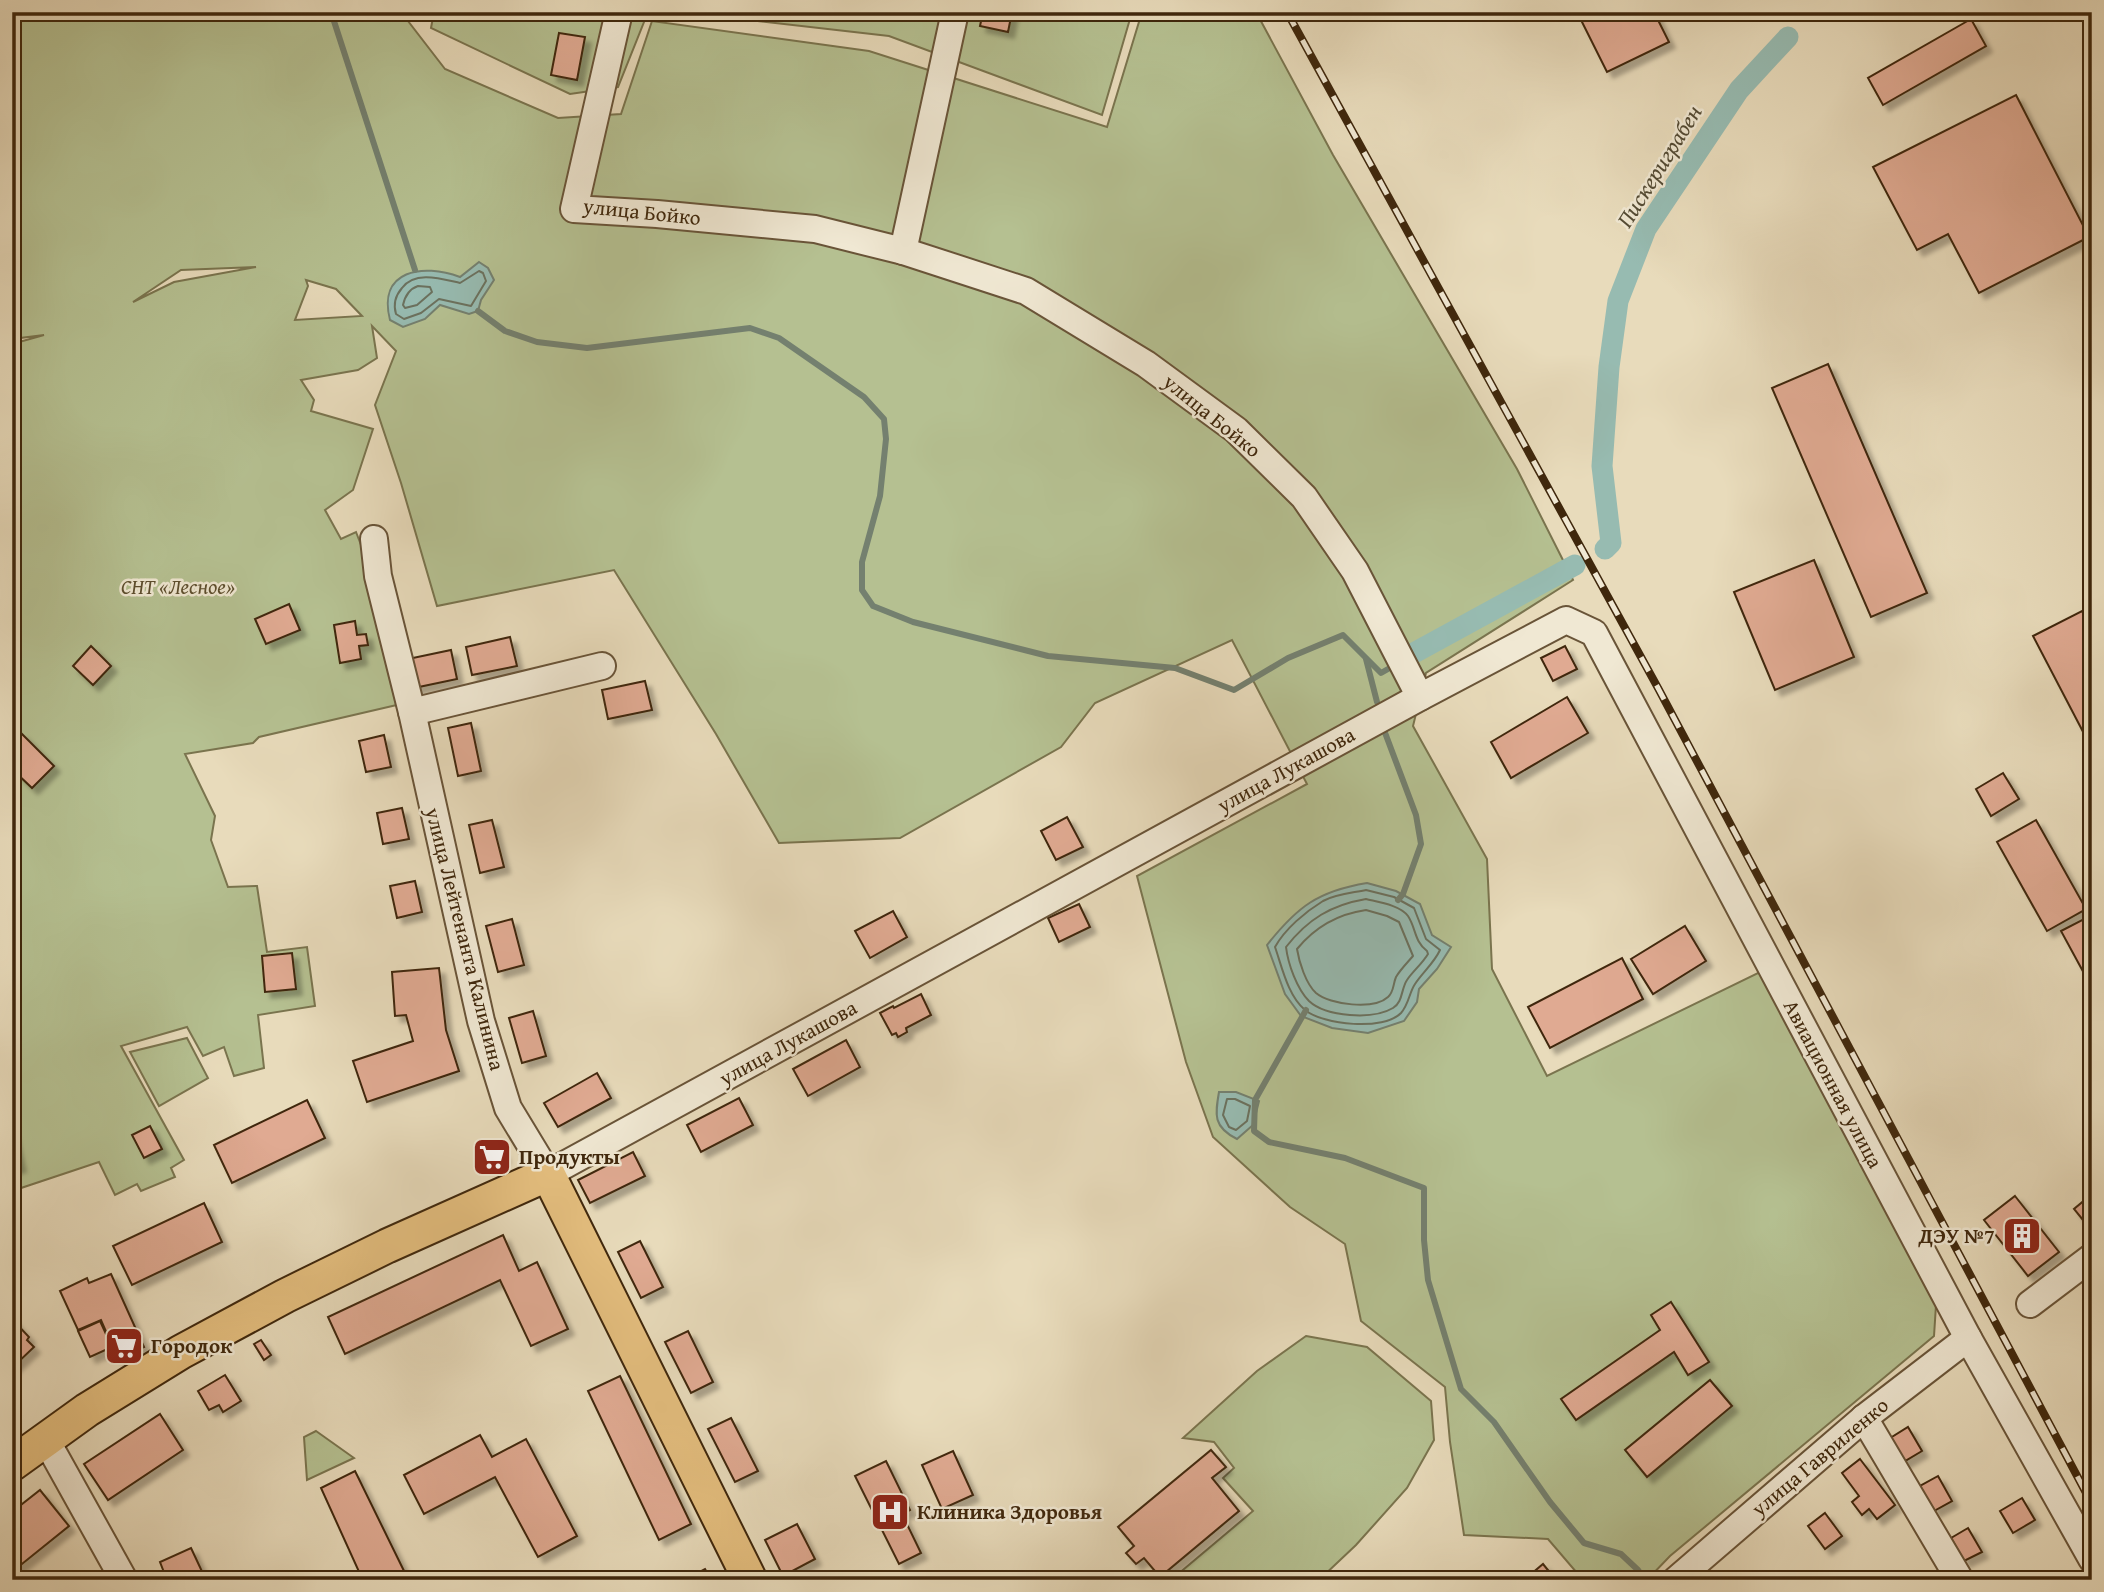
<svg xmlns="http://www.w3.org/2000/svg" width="2104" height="1592" viewBox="0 0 2104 1592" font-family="'Gentium Book Plus',serif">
<defs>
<filter id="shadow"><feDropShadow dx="6" dy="6" stdDeviation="2" flood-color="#0004"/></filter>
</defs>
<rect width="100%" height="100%" fill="#e8dbbb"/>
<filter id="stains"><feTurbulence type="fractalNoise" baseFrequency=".00286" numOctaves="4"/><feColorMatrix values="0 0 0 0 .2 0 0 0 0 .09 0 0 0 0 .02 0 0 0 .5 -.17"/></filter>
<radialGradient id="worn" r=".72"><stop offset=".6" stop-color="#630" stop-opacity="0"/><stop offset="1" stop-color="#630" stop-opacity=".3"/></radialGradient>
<g fill="#b5c091" stroke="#7a744e" stroke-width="2" fill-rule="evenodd">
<path d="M 12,12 L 401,12 L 445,69 L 558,118 L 621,114 L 652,21 L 869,51 L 1107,127 L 1142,12 L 1256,12 L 1333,155 L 1517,469 L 1573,580 L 1426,673 L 1413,726 L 1487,859 L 1492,969 L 1547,1076 L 1760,972 L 1936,1305 L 1934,1336 L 1670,1556 L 1647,1580 L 1583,1580 L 1548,1539 L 1464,1535 L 1450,1442 L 1445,1387 L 1361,1321 L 1345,1244 L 1290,1207 L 1213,1137 L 1186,1062 L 1137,876 L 1307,784 L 1232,640 L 1095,703 L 1061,747 L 900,838 L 779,843 L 716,734 L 614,570 L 437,606 L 401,483 L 375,405 L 396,351 L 372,326 L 377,358 L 358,370 L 301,380 L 314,400 L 311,411 L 373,429 L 353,490 L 325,510 L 341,539 L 356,532 L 401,648 L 414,701 L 259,737 L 253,743 L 185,754 L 215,816 L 211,840 L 228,887 L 257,886 L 267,952 L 307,947 L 315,1006 L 258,1015 L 264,1068 L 234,1076 L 224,1047 L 203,1056 L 187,1027 L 121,1046 L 184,1160 L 171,1168 L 175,1177 L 141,1191 L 137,1184 L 115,1195 L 99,1162 L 12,1191 L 12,344 L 44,335 L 12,339 ZM 256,267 L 174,282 L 133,302 L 181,270 ZM 306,280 L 336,289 L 362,316 L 295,320 L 308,286 Z"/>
<polygon points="434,12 648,12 618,87 570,94 431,28"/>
<polygon points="678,12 1132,12 1102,115 889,36"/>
<polygon points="187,1038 208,1078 159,1106 130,1052"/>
<polygon points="1306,1336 1367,1347 1431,1401 1434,1440 1407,1488 1356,1545 1319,1580 1171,1580 1253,1511 1223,1478 1234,1468 1214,1442 1183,1438 1257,1371"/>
<polygon points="316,1431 354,1458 307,1480 304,1437"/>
</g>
<g fill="#97bbb1" stroke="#74806f" stroke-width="2">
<path d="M 479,262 L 488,268 L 494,280 L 481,300 L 478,311 L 469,314 L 440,305 L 425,319 L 403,327 L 390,320 C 377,270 423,263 460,277 Z"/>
<path d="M 1367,883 L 1396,891 L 1420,904 L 1432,935 L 1451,947 L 1437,969 L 1419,989 L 1417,1002 L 1404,1021 L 1368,1033 L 1332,1028 L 1301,1016 L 1285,994 L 1267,945 C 1297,907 1318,891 1367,883 Z"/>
<path d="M 1219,1092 L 1236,1092 L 1259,1101 L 1253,1125 L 1237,1139 C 1213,1127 1215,1115 1219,1092 Z"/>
</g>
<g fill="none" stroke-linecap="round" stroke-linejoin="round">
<g stroke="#6b715e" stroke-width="2">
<path d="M 479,271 L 483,273 L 486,281 L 471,306 L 439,299 L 421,313 L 404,319 L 396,314 C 393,304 395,296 402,288 C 415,270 442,279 460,283 Z"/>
<path d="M 418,286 L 430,287 L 432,292 L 417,305 L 405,308 L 403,305 C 405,296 409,289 418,286 Z"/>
<path d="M 1366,890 L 1394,897 L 1414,908 L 1426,939 L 1440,950 C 1434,963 1423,972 1415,984 C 1409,993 1409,1004 1401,1013 C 1384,1031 1323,1025 1305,1010 C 1288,996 1282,967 1275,947 C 1285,929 1305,912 1323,901 C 1336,894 1352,893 1366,890 Z"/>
<path d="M 1366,899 C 1378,902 1400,905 1408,916 C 1416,928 1414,941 1427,951 L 1428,954 C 1422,964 1413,971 1407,980 C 1401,989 1403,1002 1393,1008 C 1373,1020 1326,1017 1309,1001 C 1297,989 1288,964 1286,947 C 1308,919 1331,905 1366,899 Z"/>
<path d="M 1366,910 L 1387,916 L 1399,922 L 1413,956 C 1407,963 1400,970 1396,977 C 1393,984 1394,992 1388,997 C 1374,1010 1330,1005 1316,993 C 1306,984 1299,962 1297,949 C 1315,927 1338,914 1366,910 Z"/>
<polygon points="1227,1099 1235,1099 1250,1106 1247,1121 1236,1130 1229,1127 1223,1115"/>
</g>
<g stroke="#74806f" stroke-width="6">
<polyline points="331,12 415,270"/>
<polyline points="478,311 505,331 537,342 587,348 750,328 779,338 864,397 884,419 886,439 880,496 862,562 862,590 873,606 913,622 1048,656 1175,668 1234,690 1288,658 1343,635 1381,673 1388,669"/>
<polyline points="1366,659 1377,702"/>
<polyline points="1384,730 1416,815 1421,844 1403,894 1398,900"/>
<polyline points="1306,1010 1255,1100 1254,1131 1269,1142 1345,1158 1424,1188 1424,1240 1428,1280 1461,1389 1494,1422 1550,1502 1584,1543 1621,1554 1638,1570 1645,1580"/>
</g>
<g stroke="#97bbb1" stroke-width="21">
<polyline points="1605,549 1611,543 1602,466 1609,367 1618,301 1646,229 1739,90 1788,37"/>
<polyline points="1412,654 1575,565"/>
</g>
</g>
<g fill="#e0aa92" stroke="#3f270c" stroke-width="2" filter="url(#shadow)">
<polygon points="983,12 1012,12 1008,32 980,26"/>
<polygon points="1577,12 1654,12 1669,42 1607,72"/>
<polygon points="1971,19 1986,46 1883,105 1868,78"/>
<polygon points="559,33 585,37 577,80 551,75"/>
<polygon points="2016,95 2089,237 1979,293 1948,234 1917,250 1873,167"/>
<polygon points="1828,364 1927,593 1871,617 1772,388"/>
<polygon points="1814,560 1854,657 1775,690 1734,592"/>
<polygon points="289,604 300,630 266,644 255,619"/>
<polygon points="2082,611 2092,630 2092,749 2033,636"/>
<polygon points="355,621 357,635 366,634 368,645 359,646 361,659 340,663 334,625"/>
<polygon points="510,637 517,666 472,675 466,647"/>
<polygon points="91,646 111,666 93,685 73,666"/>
<polygon points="1565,646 1577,669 1553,681 1541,658"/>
<polygon points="451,650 457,679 414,688 408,659"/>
<polygon points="645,681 652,710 608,719 602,690"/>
<polygon points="1567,697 1588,733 1511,778 1491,742"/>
<polygon points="471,723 481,771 458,776 448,728"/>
<polygon points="21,733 54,766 32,788 12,769 12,742"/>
<polygon points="384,735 391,767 366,772 359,741"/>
<polygon points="2003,773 2019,799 1991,816 1976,789"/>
<polygon points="402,808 409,839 383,844 377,813"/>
<polygon points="1067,817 1083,847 1056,860 1041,831"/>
<polygon points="492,820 504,867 480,873 469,825"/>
<polygon points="2036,820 2086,909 2047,931 1997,842"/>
<polygon points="415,881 422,912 397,918 390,886"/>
<polygon points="1079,904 1090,927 1059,942 1048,918"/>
<polygon points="893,911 907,937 870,958 855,931"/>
<polygon points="2086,918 2092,930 2092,988 2061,931"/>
<polygon points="512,919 524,965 498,972 486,926"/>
<polygon points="1685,926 1706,961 1653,994 1631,959"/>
<polygon points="292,953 296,989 265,992 262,956"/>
<polygon points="1622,958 1643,999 1550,1048 1528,1007"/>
<polygon points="439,968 446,1030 459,1071 367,1102 353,1061 413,1041 406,1015 395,1016 392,972"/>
<polygon points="921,994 931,1015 906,1028 907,1032 898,1037 896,1033 892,1035 880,1013 893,1006 894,1008"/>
<polygon points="533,1011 546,1056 522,1063 509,1018"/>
<polygon points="846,1040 860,1067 808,1096 793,1069"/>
<polygon points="597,1073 611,1098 558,1127 544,1103"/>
<polygon points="739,1098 753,1125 701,1152 687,1125"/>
<polygon points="307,1100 325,1138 232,1183 214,1145"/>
<polygon points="150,1126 162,1149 144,1158 132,1135"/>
<polygon points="12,1133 20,1166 12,1168"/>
<polygon points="499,1146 504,1157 486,1166 480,1156"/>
<polygon points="633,1152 645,1176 590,1203 578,1180"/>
<polygon points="2092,1194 2092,1221 2087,1225 2074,1209"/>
<polygon points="2015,1196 2059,1252 2028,1276 1984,1220"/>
<polygon points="204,1203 222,1242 132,1285 113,1246"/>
<polygon points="503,1235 519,1271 537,1262 568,1329 531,1346 500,1280 345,1354 328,1317"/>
<polygon points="640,1241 663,1287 641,1298 618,1252"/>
<polygon points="111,1274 144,1347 118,1359 101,1320 78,1330 60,1291 87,1278 89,1283"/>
<polygon points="1671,1302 1709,1362 1688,1375 1674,1352 1576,1420 1561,1399 1660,1330 1651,1315"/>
<polygon points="12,1319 29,1337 27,1340 34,1347 12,1368"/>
<polygon points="100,1321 112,1347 90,1357 78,1331"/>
<polygon points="688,1331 713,1382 691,1393 665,1342"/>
<polygon points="261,1340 271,1355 264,1360 254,1344"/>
<polygon points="225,1375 241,1401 223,1412 219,1405 209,1410 198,1391"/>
<polygon points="620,1376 691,1524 659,1540 588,1391"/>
<polygon points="1710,1380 1732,1406 1647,1477 1625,1450"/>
<polygon points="160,1414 183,1450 108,1500 84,1464"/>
<polygon points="731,1418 758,1471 735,1482 708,1429"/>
<polygon points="1908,1427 1922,1451 1900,1464 1887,1440"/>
<polygon points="480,1435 492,1457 526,1439 577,1536 538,1557 495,1477 424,1514 404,1475"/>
<polygon points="1211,1450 1226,1467 1212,1478 1239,1511 1160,1577 1144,1558 1136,1564 1126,1553 1134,1546 1118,1527"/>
<polygon points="953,1451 973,1495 942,1509 922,1465"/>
<polygon points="1860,1459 1895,1505 1877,1519 1869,1509 1862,1515 1852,1502 1859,1496 1842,1473"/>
<polygon points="886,1461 910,1510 902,1514 921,1553 899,1564 855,1476"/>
<polygon points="355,1471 405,1573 404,1580 360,1580 361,1576 321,1488"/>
<polygon points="1938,1476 1952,1501 1934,1511 1920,1486"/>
<polygon points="40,1490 69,1526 12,1572 12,1512"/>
<polygon points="2022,1498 2035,1520 2013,1533 2000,1511"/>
<polygon points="1825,1513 1842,1536 1825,1549 1808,1526"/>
<polygon points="797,1524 815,1559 783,1576 765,1540"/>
<polygon points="1968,1528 1982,1552 1964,1561 1951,1538"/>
<polygon points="191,1548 206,1580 167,1580 160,1562"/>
<polygon points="1543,1564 1556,1580 1524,1580"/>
<polygon points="705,1569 711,1580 684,1580"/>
</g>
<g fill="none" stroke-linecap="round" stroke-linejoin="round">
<g stroke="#695438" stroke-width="30">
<g id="minor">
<polyline points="619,12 574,209 657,214 815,229 903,251 1026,291 1146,364 1236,430 1304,497 1355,571 1420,697"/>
<polyline points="903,251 955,12"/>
<polyline points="374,539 378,576 412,712 481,1021 508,1108 548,1174 1420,697 1566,620 1594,633 1968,1338 2092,1559"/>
<polyline points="412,712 602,666"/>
<polyline points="2030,1304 2092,1257"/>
<polyline points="1864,1418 1960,1580"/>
<polyline points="46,1440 124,1580"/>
<polyline points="1676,1580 1864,1418 1968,1338"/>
</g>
</g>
<g stroke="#3f270c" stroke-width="37">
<polyline id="major" points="12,1464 87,1410 181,1352 285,1296 387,1246 548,1174 750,1580"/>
</g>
<use href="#minor" stroke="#f0e8d3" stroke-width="26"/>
<use href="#major" stroke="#e4be7e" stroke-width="33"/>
<g stroke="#3f270c" stroke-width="8">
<polyline id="rail" points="1287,12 1658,688 2092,1504"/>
</g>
<use href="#rail" stroke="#f0e8d3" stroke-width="5" stroke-dasharray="16" stroke-linecap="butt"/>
</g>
<defs>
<g id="supermarket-square" transform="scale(2.0125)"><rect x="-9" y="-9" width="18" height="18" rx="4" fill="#8f2418" stroke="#f0e8d3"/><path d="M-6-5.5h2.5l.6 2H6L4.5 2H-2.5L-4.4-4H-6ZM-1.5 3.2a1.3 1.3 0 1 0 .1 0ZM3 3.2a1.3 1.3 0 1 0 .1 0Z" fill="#fff"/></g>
<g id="building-square" transform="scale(2.0125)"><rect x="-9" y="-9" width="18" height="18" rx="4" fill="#8f2418" stroke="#f0e8d3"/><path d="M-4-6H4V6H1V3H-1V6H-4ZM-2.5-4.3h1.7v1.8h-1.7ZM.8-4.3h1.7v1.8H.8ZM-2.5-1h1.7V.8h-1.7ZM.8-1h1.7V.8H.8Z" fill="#fff"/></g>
<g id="hospital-square" transform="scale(2.0125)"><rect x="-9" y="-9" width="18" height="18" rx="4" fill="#8f2418" stroke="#f0e8d3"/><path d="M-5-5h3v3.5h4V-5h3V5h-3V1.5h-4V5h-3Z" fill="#fff"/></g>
</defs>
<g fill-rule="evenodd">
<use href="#supermarket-square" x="492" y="1157"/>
<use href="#building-square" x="2022" y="1236"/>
<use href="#supermarket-square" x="124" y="1346"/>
<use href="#hospital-square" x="890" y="1512"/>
</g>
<g text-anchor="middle" stroke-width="5" stroke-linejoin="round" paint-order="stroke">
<g font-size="21" fill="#3f270c" stroke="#f0e8d3">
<text transform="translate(642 212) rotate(6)" y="7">улица Бойко</text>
<text transform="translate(1212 416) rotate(39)" y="7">улица Бойко</text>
<text transform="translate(1286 770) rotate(-29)" y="7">улица Лукашова</text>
<text transform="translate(465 939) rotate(76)" y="7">улица Лейтенанта Калинина</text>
<text transform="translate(788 1043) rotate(-29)" y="7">улица Лукашова</text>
<text transform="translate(1833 1084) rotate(62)" y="7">Авиационная улица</text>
<text transform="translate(1820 1457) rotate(-40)" y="7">улица Гавриленко</text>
</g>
<g font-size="21" font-style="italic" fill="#5c4d2d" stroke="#f0e8d3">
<text x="178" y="594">СНТ «Лесное»</text>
</g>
<g font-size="21" font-weight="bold" fill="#3f270c" stroke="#f0e8d3" text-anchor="start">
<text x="519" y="1164">Продукты</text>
<text x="1995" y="1243" text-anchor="end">ДЭУ №7</text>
<text x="151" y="1353">Городок</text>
<text x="917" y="1519">Клиника Здоровья</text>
</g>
<g font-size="23" font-style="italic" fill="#554c35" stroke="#f0e8d3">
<text transform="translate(1659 166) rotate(-58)" y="8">Пискериграбен</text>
</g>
</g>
<rect width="2104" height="1592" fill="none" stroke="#e8dbbb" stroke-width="42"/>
<rect x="14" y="14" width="2076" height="1564" fill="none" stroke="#3f270c" stroke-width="3.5"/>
<rect x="21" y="21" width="2062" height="1550" fill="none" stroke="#3f270c" stroke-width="2"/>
<rect width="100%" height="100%" filter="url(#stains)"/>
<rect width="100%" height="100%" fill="url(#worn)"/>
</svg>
